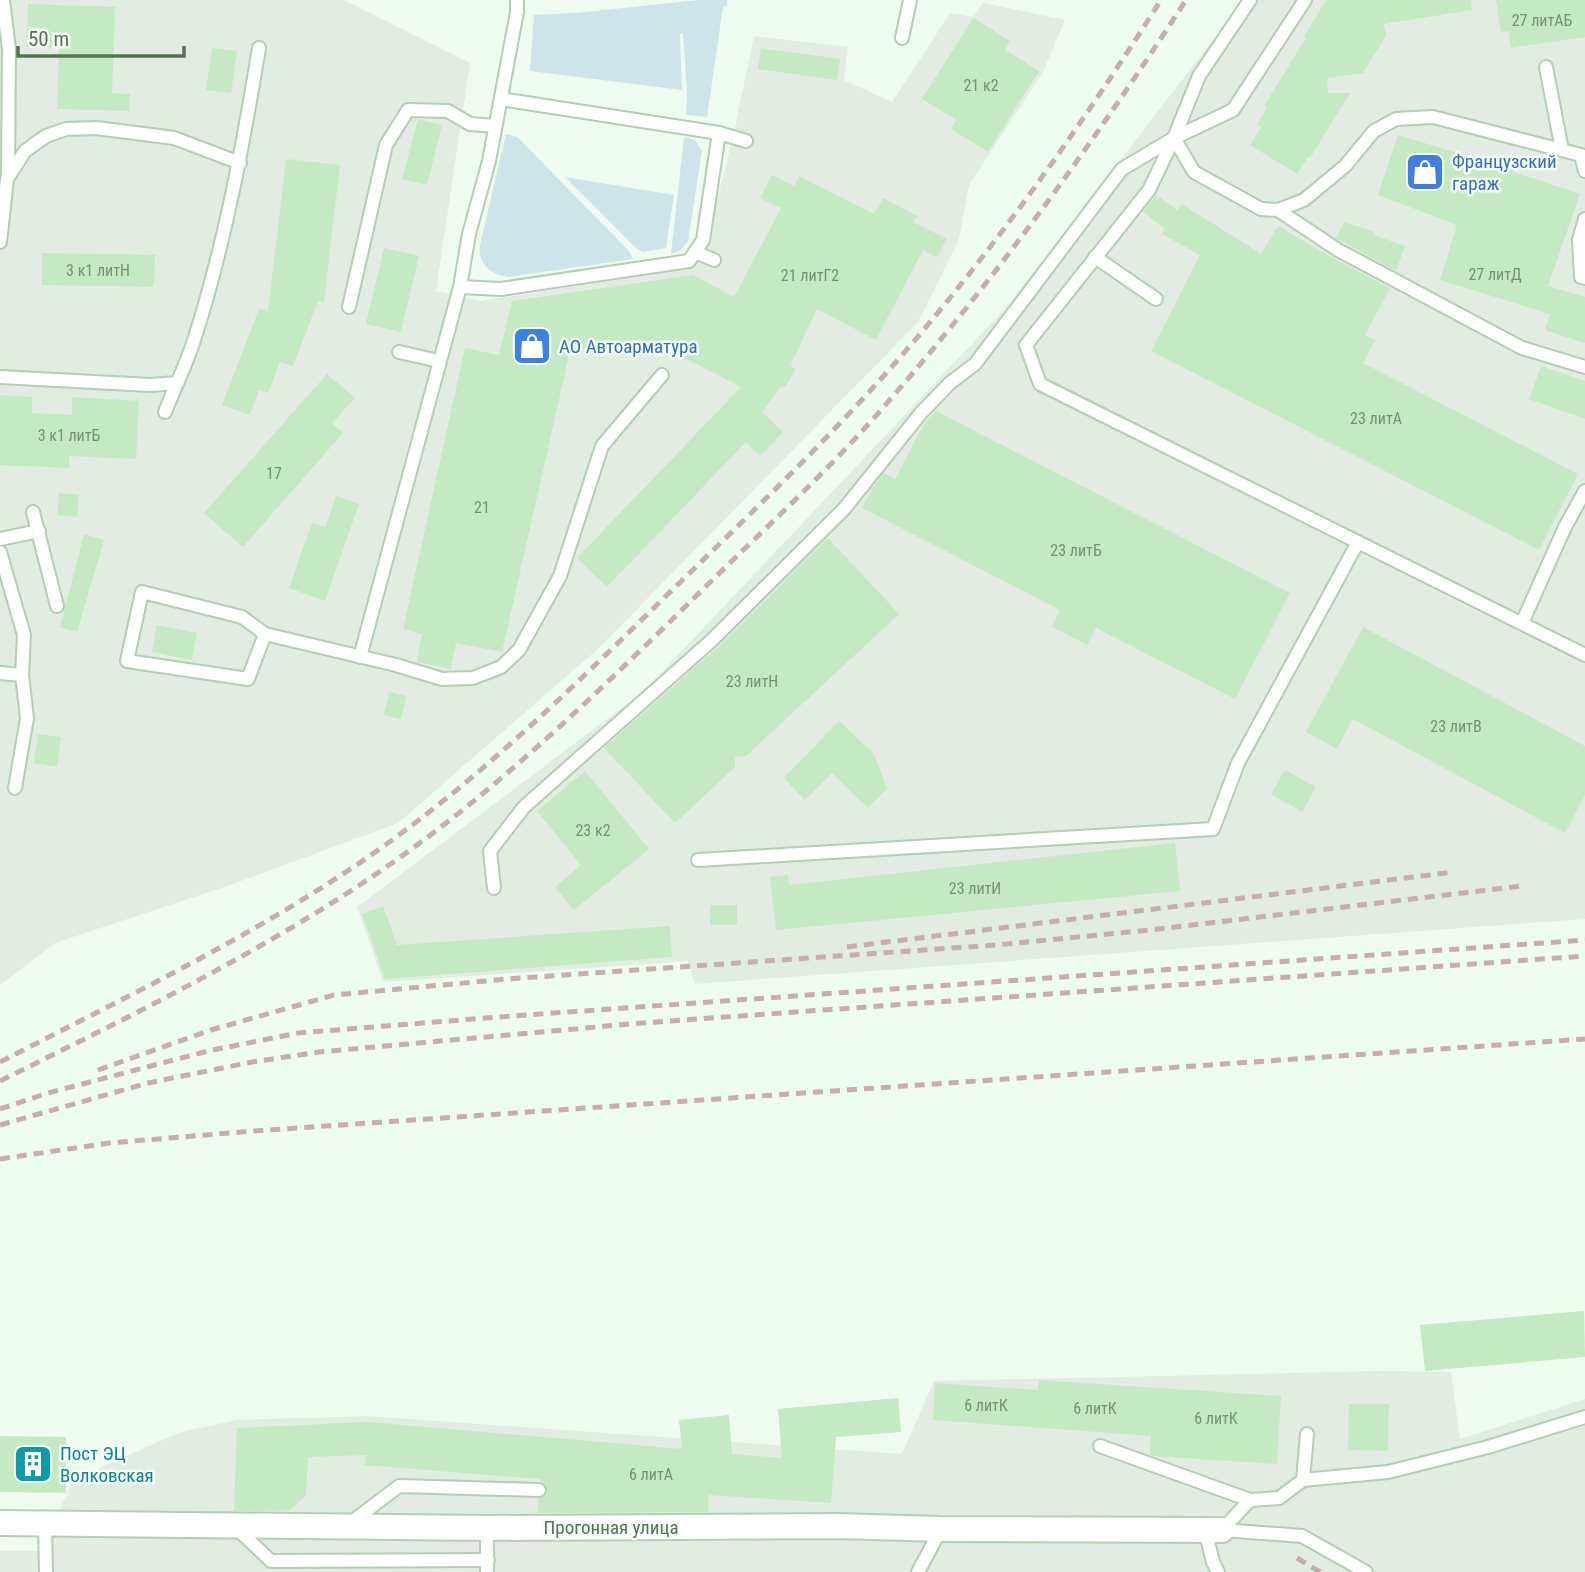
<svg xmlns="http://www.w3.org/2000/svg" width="1585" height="1572" viewBox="0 0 1585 1572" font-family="'Roboto Condensed',sans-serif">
<rect width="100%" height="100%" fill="#eefbf0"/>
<g fill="#e2ece2">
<polygon points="0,0 344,0 470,63 436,291 480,301 689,269 706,243 733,137 754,36 848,47 844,80 892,102 950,13 973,17 983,3 1065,20 1043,72 969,185 959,239 918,322 599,648 398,823 230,885 55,943 0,985"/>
<polygon points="1244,0 1585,0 1585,919 695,984 688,961 383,982 357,907 643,692 1004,310"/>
<polygon points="1379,1371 1451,1372 1460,1439 1585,1399 1585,1572 0,1572 0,1551 39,1551 74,1479 181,1432 237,1420 367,1416 902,1454 934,1381"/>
</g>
<g fill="#cde4e8">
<polygon points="699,0 727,0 727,6 723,7 707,117 686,115 687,91 683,33 680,34 682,90 530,71 534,15 576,13"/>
<path d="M 506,134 L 517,137 L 629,251 L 633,259 L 508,277 C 490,274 478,264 480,245 Z"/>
<polygon points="684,137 695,140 702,151 688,241 681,250 671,254"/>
<polygon points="565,177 674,195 666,248 643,252 636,248"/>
</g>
<g fill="#c5e9c3">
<polygon points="1326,0 1471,0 1472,10 1384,24 1386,36 1363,73 1327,78 1328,93 1350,93 1310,158 1308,157 1297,174 1250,145 1261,127 1257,125 1267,108 1264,106 1306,38 1304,36"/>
<polygon points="1496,0 1585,0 1585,37 1511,48 1508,31 1501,32"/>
<polygon points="28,4 115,7 112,93 130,94 129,111 57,109 59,48 26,47"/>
<polygon points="973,18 1010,41 1005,50 1039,71 988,152 951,129 956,120 922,99"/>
<polygon points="212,48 237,51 231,93 206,90"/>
<polygon points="761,48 840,59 837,80 758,69"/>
<polygon points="418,119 442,125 427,185 402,179"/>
<polygon points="1398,135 1484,161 1485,157 1516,167 1514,172 1580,194 1548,286 1585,297 1585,343 1545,330 1550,314 1440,280 1457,225 1378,195"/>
<polygon points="286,159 340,165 324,302 318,301 293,366 280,362 268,393 259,390 250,415 222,405 259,309 268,312"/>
<polygon points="772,175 794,186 799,176 874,214 883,198 917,216 913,222 947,239 937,257 923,250 876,340 817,309 790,366 796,369 785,387 782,385 762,412 783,432 760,456 746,442 607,587 577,558 741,387 671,351 638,356 636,341 570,351 502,652 456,643 451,669 417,662 422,634 403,629 465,348 499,355 512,301 693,275 734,297 781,208 760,198"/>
<polygon points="1156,195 1177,210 1182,204 1261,254 1278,226 1329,256 1390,288 1365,335 1375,340 1363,363 1578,474 1539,550 1151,351 1200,255 1162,234 1165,229 1143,212"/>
<polygon points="1344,222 1375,232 1374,235 1405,246 1396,271 1336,238"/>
<polygon points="384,248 419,256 401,332 366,324"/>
<polygon points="42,253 155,255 154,287 42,285"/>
<polygon points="1541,366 1585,381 1585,419 1529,399"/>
<polygon points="327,374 355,398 332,423 343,433 243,547 204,513"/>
<polygon points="0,395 32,397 32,413 72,415 72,397 139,401 136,459 69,456 69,468 0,465"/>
<polygon points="936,411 1290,593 1235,699 1096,628 1087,645 1052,627 1060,610 862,508 873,487 884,473 895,479 924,424"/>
<polygon points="59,493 79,495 77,517 57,515"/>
<polygon points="336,496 359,504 325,601 289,588 312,523 325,527"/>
<polygon points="84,534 104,540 77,632 60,627"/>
<polygon points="828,538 899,614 746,756 735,757 735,767 675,823 604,748 718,647"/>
<polygon points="157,625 197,633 192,660 152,652"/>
<polygon points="1363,627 1585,746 1585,795 1565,833 1353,719 1337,749 1306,732"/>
<polygon points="389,692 406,696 401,719 384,715"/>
<polygon points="839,721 874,754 887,789 868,808 832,773 805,800 784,778"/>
<polygon points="38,734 61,737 57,767 34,763"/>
<polygon points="1285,770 1316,787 1302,812 1271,794"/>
<polygon points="585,771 649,849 574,910 555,887 581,865 537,811"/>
<polygon points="1175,843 1180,891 776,930 770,877 788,875 789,885"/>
<rect x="710" y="905" width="27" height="20"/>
<polygon points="383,906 397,945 670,926 672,957 385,979 362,914"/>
<polygon points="1584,1311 1585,1357 1425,1371 1420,1325"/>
<polygon points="1039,1380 1281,1396 1277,1464 1152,1456 1150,1455 1151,1436 933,1420 935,1383 1038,1390"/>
<polygon points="898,1398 901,1432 836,1437 831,1503 709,1495 708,1512 538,1513 538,1499 546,1495 548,1490 546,1485 539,1479 365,1465 366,1455 308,1457 306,1495 290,1510 234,1511 237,1428 368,1422 682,1449 679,1420 729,1415 732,1454 782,1458 778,1409"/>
<polygon points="1349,1404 1389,1404 1388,1451 1348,1450"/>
<polygon points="0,1436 66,1437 66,1493 0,1492"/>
</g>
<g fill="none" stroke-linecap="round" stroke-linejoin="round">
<g stroke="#b4cdb4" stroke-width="16">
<g id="service">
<polyline points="3,0 9,49 8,178"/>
<polyline points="1250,0 1199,76 1174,138 1149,190 1026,345 1040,384 1585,655"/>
<polyline points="902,38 910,0"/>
<polyline points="1546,67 1562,150"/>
<polyline points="501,99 719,133 746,141"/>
<polyline points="1174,138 1194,172 1261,209 1278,210 1304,200 1345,166 1374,131 1396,119 1433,117 1581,155 1585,171"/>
<polyline points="1278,210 1338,250 1522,348 1585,367"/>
<polyline points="1585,219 1579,240 1581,277 1585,278"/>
<polyline points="0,242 7,179 25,151 46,136 66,129 96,128 174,138 240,163"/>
<polyline points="695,252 714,260"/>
<polyline points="1095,257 1156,299"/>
<polyline points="460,287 501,289 689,261 703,240 719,133"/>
<polyline points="349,307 386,145 408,110 448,111 470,124 495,126"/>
<polyline points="399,352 439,361"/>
<polyline points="0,377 150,385 177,383"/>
<path d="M 165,412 C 175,387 187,363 195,337 C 225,243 243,145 259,48"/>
<polyline points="33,512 57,606"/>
<polyline points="0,539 39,531"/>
<polyline points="0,552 24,635 22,675 27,718 15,788"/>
<polyline points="1522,623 1565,527 1585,491"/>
<polyline points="265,634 248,679 127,661 142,592 242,617 265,634 396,665 442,679 473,678 501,667 519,650 560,576 602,446 662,375"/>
<polyline points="360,657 460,287 469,234 489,161 517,12 517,0"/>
<polyline points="0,673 22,675"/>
<polyline points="698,860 1213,829 1238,763 1358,542"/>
<polyline points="494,888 490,851 524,807 712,640 844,509 921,413 950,383 975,364 1122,169 1174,138 1233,110 1305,0"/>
<polyline points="1100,1446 1250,1500"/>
<polyline points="1303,1480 1388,1472 1488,1447 1585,1417"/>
<polyline points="45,1523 46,1572"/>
<polyline points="349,1524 399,1486 539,1490"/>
<polyline points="236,1528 271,1561 488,1560"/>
<polyline points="487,1528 487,1572"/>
<polyline points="1205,1530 1213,1562 1218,1572"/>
<polyline points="1222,1530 1302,1536 1366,1572"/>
<polyline points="1222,1530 1250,1500 1279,1498 1303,1480 1307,1434"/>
<polyline points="918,1572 941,1529"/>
</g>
</g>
<g stroke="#b4cdb4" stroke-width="28">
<polyline id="minor" points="0,1523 487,1528 836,1526 941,1529 1222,1530"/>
</g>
<use href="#service" stroke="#fff" stroke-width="12"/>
<use href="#minor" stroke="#fff" stroke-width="24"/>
<g stroke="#c5aeac" stroke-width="5" stroke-dasharray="10 7" stroke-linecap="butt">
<polyline points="847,947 1454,872"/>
<path d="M 0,1062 C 126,997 254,936 371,855 C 479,780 572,688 666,596 C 744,520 824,444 896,362 C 995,249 1081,126 1161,0"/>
<polyline points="98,1070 211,1030 334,995 507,979 996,945 1150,930 1522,886"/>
<path d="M 0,1081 C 129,1017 260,953 379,872 C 492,795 590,700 688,604 C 749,543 815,484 873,419 C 989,288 1091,147 1186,0"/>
<polyline points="0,1109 48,1093 208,1051 298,1033 498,1017 1585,940"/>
<polyline points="0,1125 148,1083 252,1062 319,1052 641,1023 1585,956"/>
<polyline points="0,1159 109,1143 254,1131 1585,1039"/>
<polyline points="1297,1558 1320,1572"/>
</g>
</g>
<defs>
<g id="shop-square" transform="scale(2.0125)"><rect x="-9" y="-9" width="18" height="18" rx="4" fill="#3f7fe0" stroke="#f4fef6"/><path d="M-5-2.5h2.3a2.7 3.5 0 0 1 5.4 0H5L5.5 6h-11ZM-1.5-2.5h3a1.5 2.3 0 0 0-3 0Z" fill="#fff"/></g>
<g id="building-square" transform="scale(2.0125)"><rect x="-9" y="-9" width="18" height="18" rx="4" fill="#0f9aa8" stroke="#f4fef6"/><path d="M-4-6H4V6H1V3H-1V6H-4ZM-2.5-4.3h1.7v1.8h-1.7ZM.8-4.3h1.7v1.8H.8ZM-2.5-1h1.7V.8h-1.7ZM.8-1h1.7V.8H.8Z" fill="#fff"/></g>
</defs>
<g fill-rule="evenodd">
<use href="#shop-square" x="1425" y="172"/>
<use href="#shop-square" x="532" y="346"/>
<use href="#building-square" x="33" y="1464"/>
</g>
<g text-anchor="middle" stroke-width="5" stroke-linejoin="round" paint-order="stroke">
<g font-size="16" fill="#71926e">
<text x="1542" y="26">27 литАБ</text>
<text x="981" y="91">21 к2</text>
<text x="98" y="276">3 к1 литН</text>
<text x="1495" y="280">27 литД</text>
<text x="810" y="281">21 литГ2</text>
<text x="1376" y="424">23 литА</text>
<text x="69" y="441">3 к1 литБ</text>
<text x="274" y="479">17</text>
<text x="482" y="513">21</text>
<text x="1076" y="556">23 литБ</text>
<text x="752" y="687">23 литН</text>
<text x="1456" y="732">23 литВ</text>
<text x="593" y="836">23 к2</text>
<text x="975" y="894">23 литИ</text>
<text x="986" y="1411">6 литК</text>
<text x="1095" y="1414">6 литК</text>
<text x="1216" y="1424">6 литК</text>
<text x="651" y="1480">6 литА</text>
</g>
<g font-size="19" fill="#366cbe" stroke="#f4fef6" text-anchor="start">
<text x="1452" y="168">Французский<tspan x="1452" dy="22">гараж</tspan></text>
<text x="559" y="353">АО Автоарматура</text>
</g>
<g font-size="19" fill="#0d838f" stroke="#f4fef6" text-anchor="start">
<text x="60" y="1460">Пост ЭЦ<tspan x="60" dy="22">Волковская</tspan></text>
</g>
<g font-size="19" fill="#557552" stroke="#f4fef6">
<text x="611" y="1534">Прогонная улица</text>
</g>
</g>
<path d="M18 46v10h166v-10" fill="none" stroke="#557552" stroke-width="3.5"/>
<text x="28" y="46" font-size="21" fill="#557552" stroke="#f4fef6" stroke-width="5" paint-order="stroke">50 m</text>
</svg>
